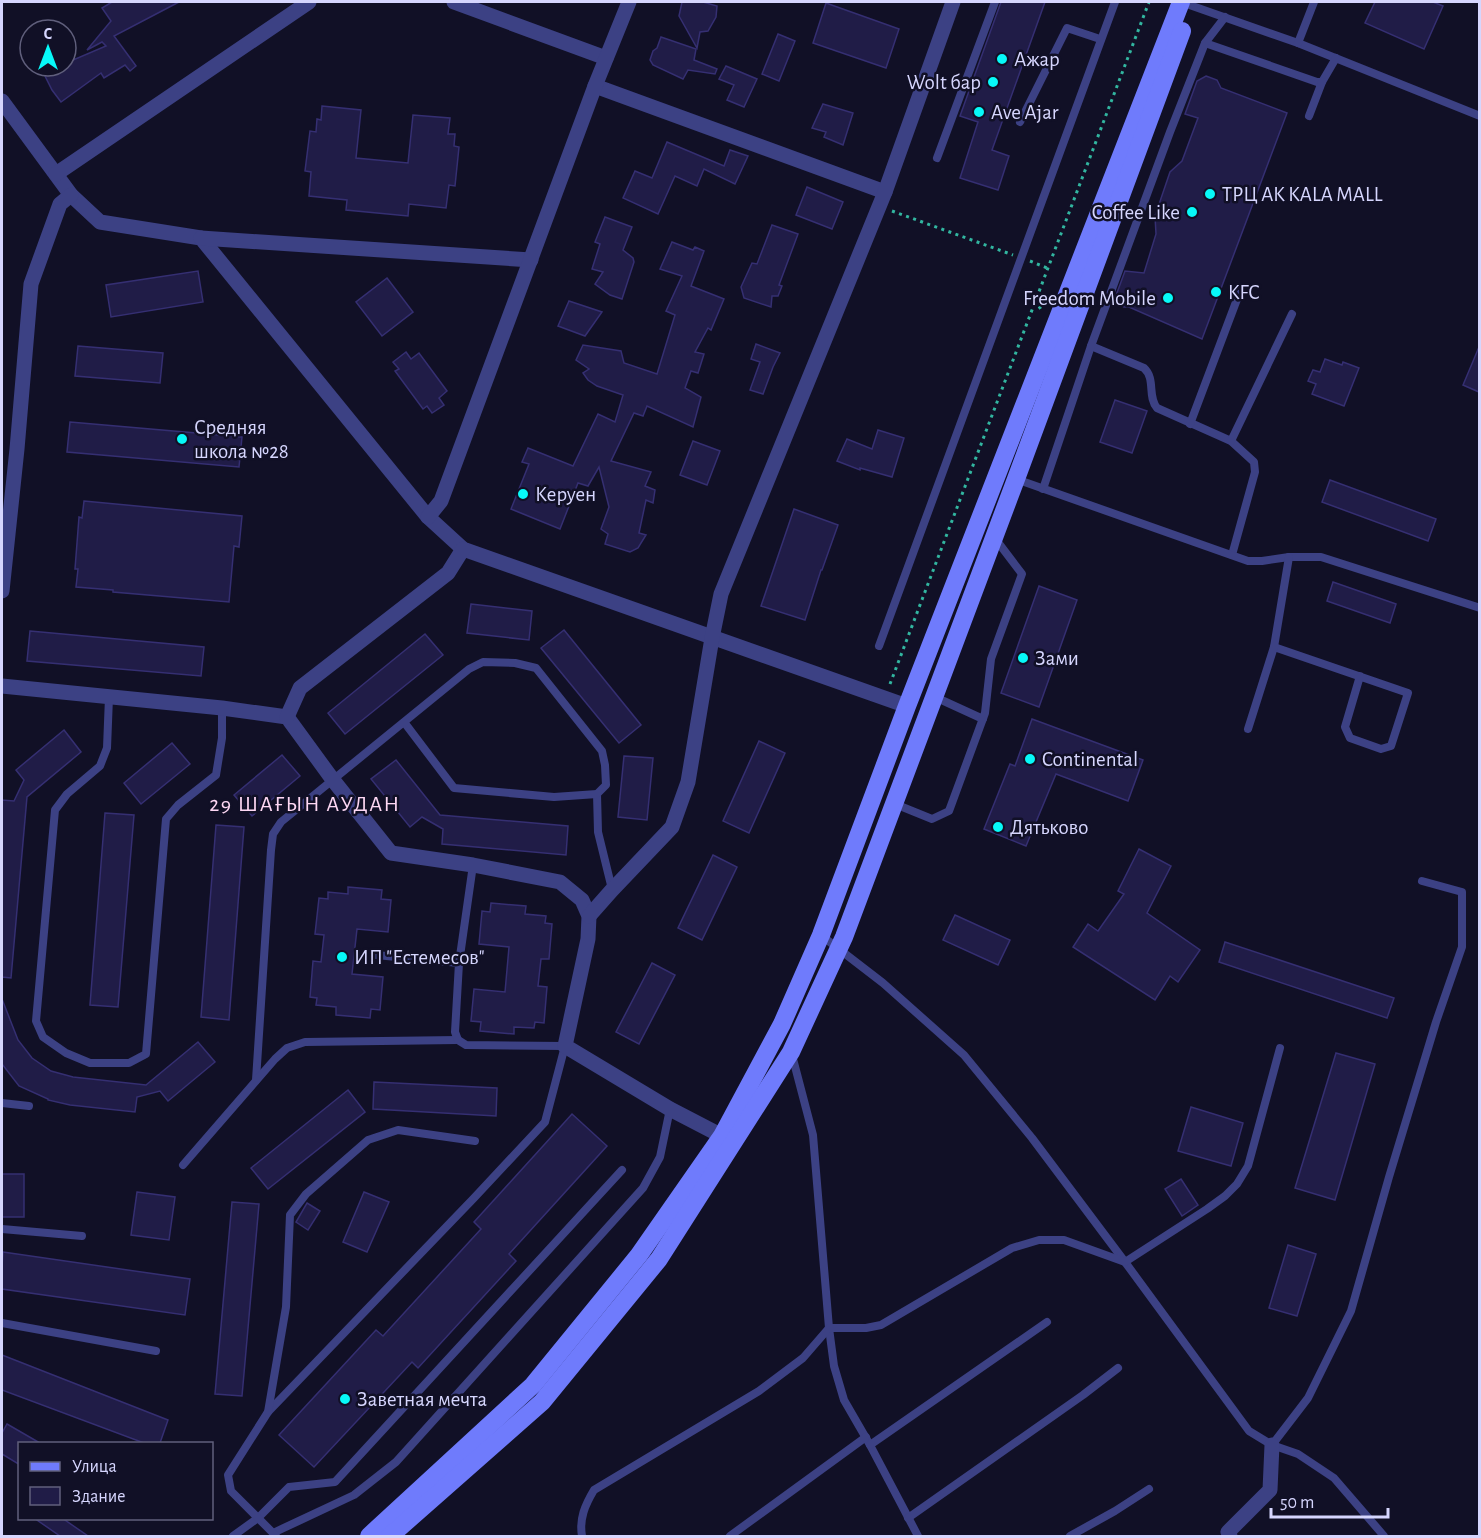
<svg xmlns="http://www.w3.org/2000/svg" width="1481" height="1538" viewBox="0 0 1481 1538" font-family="'Alegreya Sans',sans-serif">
<rect width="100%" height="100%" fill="#111026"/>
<g fill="#201c47" stroke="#352f72" stroke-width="1.5">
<polygon points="112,2 179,2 114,36 136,66 130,71 125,65 104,78 101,73 61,102 52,90 44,74 57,66 66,66 66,63 106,46 102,42 87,50 111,21 102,8"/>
<polygon points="682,2 703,2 717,6 716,17 708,31 700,32 697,48 679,16"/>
<polygon points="1001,2 1045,2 992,150 1009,156 998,190 960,178 978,122 960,116"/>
<polygon points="1375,2 1433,2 1443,6 1424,49 1365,23"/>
<polygon points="826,3 899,29 886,68 813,43"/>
<polygon points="778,34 795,41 779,81 762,74"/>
<polygon points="661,37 696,49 694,60 717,69 715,74 688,70 683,79 653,65 650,60 653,51 657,48"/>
<polygon points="726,66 757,79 744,107 727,100 734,85 719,79"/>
<polygon points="1206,76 1217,80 1221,88 1287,113 1202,339 1129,307 1124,307 1114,302 1114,301 1125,271 1144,273 1156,234 1155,216 1170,172 1182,161 1198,118 1185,114 1197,81"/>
<polygon points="823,104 853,113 843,145 824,137 826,132 812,128"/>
<polygon points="322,106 361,110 356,158 408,163 413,115 450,118 448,134 455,134 454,146 459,147 455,186 449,185 446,208 409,204 408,216 346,210 347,200 309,196 311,172 305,171 310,131 316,132 317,119 321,120"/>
<polygon points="667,142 724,166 730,150 748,156 735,184 704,169 697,186 675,176 658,214 623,198 635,171 652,178"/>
<polygon points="807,187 843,202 832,229 796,215"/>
<polygon points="605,217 632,227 623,250 633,258 634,262 622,299 610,295 595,284 603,272 592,269 600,244 595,242"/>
<polygon points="772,225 798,234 779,285 782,286 778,296 772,296 771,307 744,298 741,287 752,263 757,264"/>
<polygon points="672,242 693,250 695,247 704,251 691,286 724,299 711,330 708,328 695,352 704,354 698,373 691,371 685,388 701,397 693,427 647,406 643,416 634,413 611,461 651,472 645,486 655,490 653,503 646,500 639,533 646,535 638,548 630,552 605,544 608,534 601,529 609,507 599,467 588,486 578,483 560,529 511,509 529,464 522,462 528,448 573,466 598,414 615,422 623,395 597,386 588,380 583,373 589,369 576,360 583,345 621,351 624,363 657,374 675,315 666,311 682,276 660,269"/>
<polygon points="198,271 203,302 111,317 106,285"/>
<polygon points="387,278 413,312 382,336 356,302"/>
<polygon points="569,301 602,312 585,336 558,326"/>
<polygon points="756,344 780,353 773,367 763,394 750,390 760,362 751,359"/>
<polygon points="78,346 163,353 160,383 75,376"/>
<polygon points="1479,347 1479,392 1463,385"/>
<polygon points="406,352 411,359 419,353 447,391 439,398 444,405 432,413 427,406 423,409 395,371 399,369 393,362"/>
<polygon points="1325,359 1342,365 1343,362 1359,368 1344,406 1312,394 1316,384 1308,381 1313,370 1320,372"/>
<polygon points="1115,400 1147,411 1132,453 1100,442"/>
<polygon points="70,422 242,437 239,467 67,452"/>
<polygon points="878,430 904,438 892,477 860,468 860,470 837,461 847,439 872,449"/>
<polygon points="693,441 720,451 707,485 680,475"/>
<polygon points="1330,480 1436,519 1428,541 1322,502"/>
<polygon points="84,501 242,516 239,547 234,546 229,602 113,592 113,590 76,587 78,569 75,569 79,517 82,518"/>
<polygon points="794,509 838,525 822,570 821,570 805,620 761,606"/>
<polygon points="1333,582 1396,604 1390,623 1327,601"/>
<polygon points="1039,586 1077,600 1039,707 1001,693"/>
<polygon points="471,604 532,611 529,640 467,633"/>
<polygon points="564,630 641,725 619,743 541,648"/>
<polygon points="30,631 204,647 201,676 27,661"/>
<polygon points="425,634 443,655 345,734 328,713"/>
<polygon points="1032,719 1143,760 1128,801 1056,774 1026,846 984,829 1010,764 1015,766"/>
<polygon points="64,730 81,752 27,797 11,978 2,977 2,800 14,801 24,780 16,770"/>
<polygon points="759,741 785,753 749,833 723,821"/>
<polygon points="172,743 190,764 141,804 124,783"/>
<polygon points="282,755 300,776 252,816 234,795"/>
<polygon points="624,756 653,758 647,820 618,817"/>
<polygon points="396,760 440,815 568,826 566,855 442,844 443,829 422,817 410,827 371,779"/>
<polygon points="105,813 134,815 118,1007 90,1005"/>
<polygon points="216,825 244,827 229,1020 201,1017"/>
<polygon points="1139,849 1171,866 1147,913 1200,950 1178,982 1170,976 1155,1000 1073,947 1088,924 1098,931 1124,894 1118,891"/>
<polygon points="713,855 737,867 702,940 678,928"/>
<polygon points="348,887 382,890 381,899 391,900 388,932 357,929 352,974 383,977 380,1010 371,1009 370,1018 336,1015 336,1007 316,1005 317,998 310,997 313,961 321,962 324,935 315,934 319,898 328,899 328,892 348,894"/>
<polygon points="491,903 526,906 525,914 546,916 545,923 552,924 549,959 541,959 538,986 547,987 544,1023 535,1022 534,1028 514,1027 514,1034 480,1031 481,1022 471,1021 474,989 505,992 509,947 479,944 482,911 490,912"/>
<polygon points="955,915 1010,940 998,965 943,940"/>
<polygon points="1225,942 1394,998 1387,1018 1219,962"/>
<polygon points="652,963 675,975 639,1044 616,1032"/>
<polygon points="2,999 18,1040 32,1058 51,1071 73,1077 146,1085 198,1042 215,1062 168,1101 160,1091 137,1097 135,1112 70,1105 48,1100 48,1099 19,1086 2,1064"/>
<polygon points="1336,1053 1375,1064 1335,1200 1295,1188"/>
<polygon points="374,1082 497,1088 496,1116 373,1109"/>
<polygon points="348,1090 365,1112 268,1189 251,1168"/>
<polygon points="1191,1107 1243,1123 1231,1166 1178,1151"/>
<polygon points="572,1114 607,1146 509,1254 516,1261 418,1368 412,1362 314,1467 279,1435 376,1330 383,1336 481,1229 474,1222"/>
<rect x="2" y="1174" width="22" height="43"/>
<polygon points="1181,1179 1198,1205 1182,1216 1165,1189"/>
<polygon points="137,1192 175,1197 169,1240 131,1235"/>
<polygon points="364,1192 389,1202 367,1252 343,1242"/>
<polygon points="232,1202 259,1204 242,1396 215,1394"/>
<polygon points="307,1203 320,1211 308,1230 296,1222"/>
<polygon points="1288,1245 1316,1254 1297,1316 1269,1308"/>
<polygon points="3,1252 190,1279 185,1315 2,1289 2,1266"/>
<polygon points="2,1355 168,1420 160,1443 144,1443 2,1390"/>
<polygon points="7,1424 40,1443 20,1443 20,1465 2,1454 2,1433"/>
<polygon points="34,1518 62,1518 88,1536 60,1536"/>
</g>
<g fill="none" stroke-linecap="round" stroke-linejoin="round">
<g stroke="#32b6a0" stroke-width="3" stroke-dasharray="3 4.5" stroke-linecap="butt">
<polyline points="892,211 1013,255"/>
<polyline points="1030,261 1047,268"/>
<polyline points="1035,300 1042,311"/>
<polyline points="890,684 1149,2"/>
</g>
<g stroke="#3c4184" stroke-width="8">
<polyline points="1181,2 1298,43 1480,116"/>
<polyline points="1205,43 1317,82 1322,82 1336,58"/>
<polyline points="1298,43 1314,2"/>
<polyline points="1309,116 1322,82"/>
<polyline points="1020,122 1067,28 1100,39"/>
<polyline points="937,158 995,2"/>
<path d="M 1091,346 L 1144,368 C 1156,379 1147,396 1157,408 L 1231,441 L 1254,462 L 1255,472 L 1232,555"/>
<polyline points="1190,424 1239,294"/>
<polyline points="1231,441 1292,314"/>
<polyline points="1016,479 1248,561 1262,561 1289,557 1321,557 1480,608"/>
<polyline points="1043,489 1091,346 1170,132 1205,43 1225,17"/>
<polyline points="879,646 1115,2"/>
<polyline points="1274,647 1408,693 1391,746 1381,749 1350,738 1345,727 1360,676"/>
<polyline points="109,697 107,748 100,766 67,794 55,810 36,1021 43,1037 66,1053 90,1063 129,1063 146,1054 166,819 178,805 216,775 222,738 222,708"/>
<polyline points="935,697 983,719"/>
<polyline points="1248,729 1274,647 1289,557"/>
<polyline points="597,794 598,832 612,889"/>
<polyline points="895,804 932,819 949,811 985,713 991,659 1022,574 994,537"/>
<polyline points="822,936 883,983 964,1055 1032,1138 1125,1262 1249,1431 1272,1445 1298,1454 1334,1478 1384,1536"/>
<polyline points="376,955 459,963 473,865"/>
<polyline points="792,1055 813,1135 829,1328 834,1366 844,1400 870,1445 918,1536"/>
<polyline points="256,1080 271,850 273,834 281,822 469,669 483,662 515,663 536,668 602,751 605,765 606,785 597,794 554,797 454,788 404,722"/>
<polyline points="2,1103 29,1106"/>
<polyline points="183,1165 275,1059 287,1048 305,1042 458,1040"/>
<polyline points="2,1229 82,1236"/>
<polyline points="2,1323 156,1351"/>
<polyline points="268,1412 474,1198 545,1122 565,1046 466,1045 458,1040 455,1032 459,963"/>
<polyline points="870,1445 1047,1322"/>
<polyline points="1272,1445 1308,1398 1351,1311 1389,1177 1436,1022 1462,947 1462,892 1422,881"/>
<polyline points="908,1518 1083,1395 1118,1368"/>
<polyline points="273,1533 354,1495 396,1462 643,1188 660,1157 670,1109"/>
<polyline points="233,1536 258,1518 289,1487 335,1482 622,1170"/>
<polyline points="276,1536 231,1491 228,1475 268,1412 286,1307 290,1215 306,1194 368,1140 398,1130 475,1141"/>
<path d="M 582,1536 C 579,1519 585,1505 594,1490 L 759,1391 L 803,1358 L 829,1328 L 866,1328 L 881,1325 L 1012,1248 L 1039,1240 L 1064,1240 L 1125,1262 L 1207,1209 L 1225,1196 L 1237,1184 L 1248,1166 L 1280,1048"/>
<polyline points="730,1536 866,1437"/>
<polyline points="1070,1536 1115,1511 1149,1489"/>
</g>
<g stroke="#3c4184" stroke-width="15">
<polyline points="454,2 606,58"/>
<polyline points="595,86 885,192"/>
<polyline points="2,101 71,195 100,222 201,238 428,517 463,549 907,706"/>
<polyline points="56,174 309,2"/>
<polyline points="201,238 531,260"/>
<polyline points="428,517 441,501 595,86 629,2"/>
<polyline points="2,591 17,449 31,284 60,204 71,195"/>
<polyline points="2,686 222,708 287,717 333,780 391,853 473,865 560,882 582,900 589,916 588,939 565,1046 670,1109 722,1136"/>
<polyline points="287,717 300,688 448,573 463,549"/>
<polyline points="589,916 612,890 672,827 688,782 712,638 721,594 885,192 953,2"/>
<polyline points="1230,1536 1228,1532 1270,1490 1272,1445"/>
</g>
<g stroke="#6f7bfc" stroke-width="18">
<polyline points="369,1536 533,1385 639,1255 722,1136 782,1024 821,935 907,706 1181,2"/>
<polyline points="390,1536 542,1402 659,1259 791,1052 844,937 1016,479 1182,31"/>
</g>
</g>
<g fill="#07f9f8" stroke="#111026" stroke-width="2">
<circle cx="1002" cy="59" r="6"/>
<circle cx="993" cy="82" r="6"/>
<circle cx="979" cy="112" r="6"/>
<circle cx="1210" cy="194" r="6"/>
<circle cx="1192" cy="212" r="6"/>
<circle cx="1216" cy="292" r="6"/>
<circle cx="1168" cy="298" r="6"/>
<circle cx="182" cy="439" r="6"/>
<circle cx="523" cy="494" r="6"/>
<circle cx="1023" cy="658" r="6"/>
<circle cx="1030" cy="759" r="6"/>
<circle cx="998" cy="827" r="6"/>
<circle cx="342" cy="957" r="6"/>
<circle cx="345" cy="1399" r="6"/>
</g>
<g text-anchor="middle" stroke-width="5" stroke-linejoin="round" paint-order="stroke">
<g font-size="21" fill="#d6d6fe" stroke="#111026" text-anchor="start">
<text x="1014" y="66">Ажар</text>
<text x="981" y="89" text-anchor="end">Wolt бар</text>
<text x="991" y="119">Ave Ajar</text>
<text x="1222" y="201">ТРЦ AK KALA MALL</text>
<text x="1180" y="219" text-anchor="end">Coffee Like</text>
<text x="1228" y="299">KFC</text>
<text x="1156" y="305" text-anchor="end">Freedom Mobile</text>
<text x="194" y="434">Средняя<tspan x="194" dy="24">школа №28</tspan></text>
<text x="535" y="501">Керуен</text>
<text x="1035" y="665">Зами</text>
<text x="1042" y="766">Continental</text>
<text x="1010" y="834">Дятьково</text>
<text x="354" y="964">ИП "Естемесов"</text>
<text x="357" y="1406">Заветная мечта</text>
</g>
<g font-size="22" letter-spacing="1.5" fill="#fed8f4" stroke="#111026">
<text x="305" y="811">29 ШАҒЫН АУДАН</text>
</g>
</g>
<rect width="1481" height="1538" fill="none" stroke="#d6d6fe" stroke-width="6"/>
<rect x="18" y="1442" width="195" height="78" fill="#111026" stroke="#605f7c" stroke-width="1.5"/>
<rect x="30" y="1462" width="30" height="9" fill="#6f7bfc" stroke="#605f7c" stroke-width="1.5"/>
<text x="72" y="1472" font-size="18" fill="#d6d6fe">Улица</text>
<rect x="30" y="1487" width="30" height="18" fill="#201c47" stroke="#605f7c" stroke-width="1.5"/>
<text x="72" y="1502" font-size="18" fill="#d6d6fe">Здание</text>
<g transform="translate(48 48)"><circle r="28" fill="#111026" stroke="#605f7c" stroke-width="1.5"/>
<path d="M0-4.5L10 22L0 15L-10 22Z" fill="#07f9f8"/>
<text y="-9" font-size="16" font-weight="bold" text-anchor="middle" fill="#d6d6fe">С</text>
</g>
<path d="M1271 1508v9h117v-9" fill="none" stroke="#d6d6fe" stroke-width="3"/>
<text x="1280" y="1508" font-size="18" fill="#d6d6fe" stroke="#111026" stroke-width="4.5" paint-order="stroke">50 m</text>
</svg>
